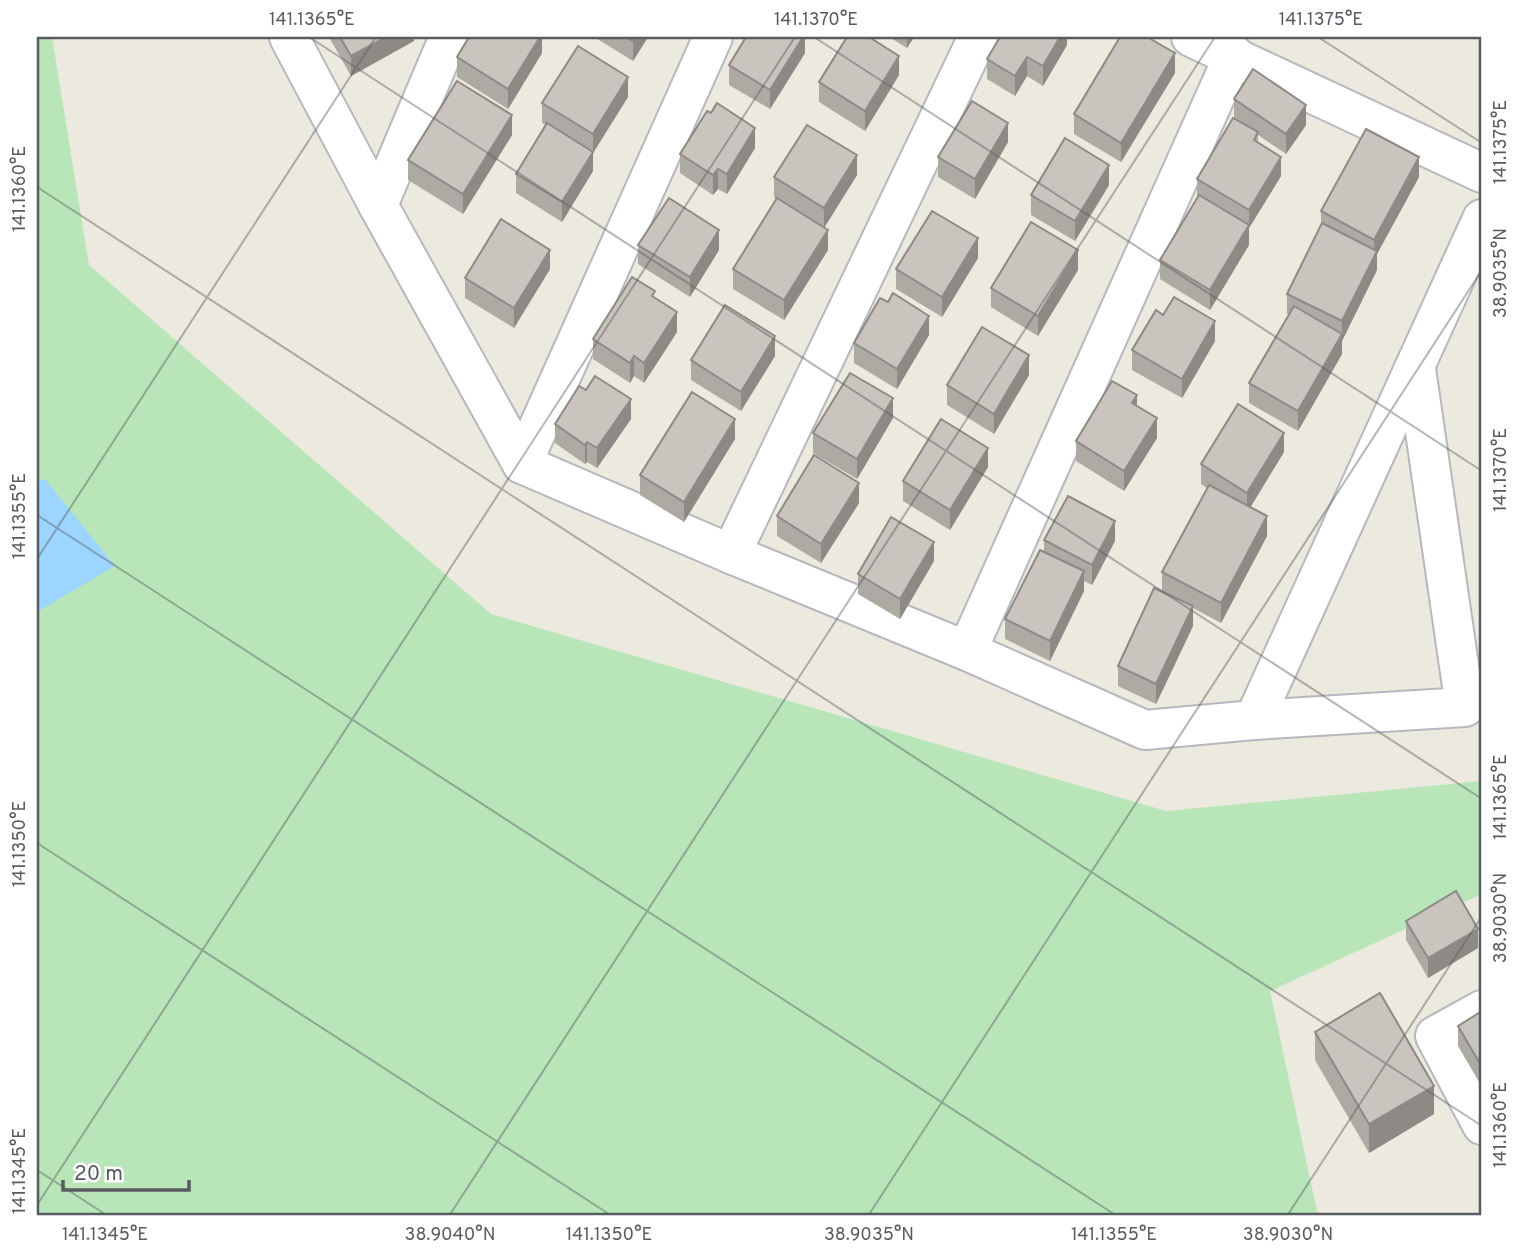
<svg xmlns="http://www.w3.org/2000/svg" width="1519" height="1253" viewBox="0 0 1519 1253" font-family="Overpass,sans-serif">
<rect width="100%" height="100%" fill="#ece9de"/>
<polygon fill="#b9e6b9" points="37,37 52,37 89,265 491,614 1166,811 1482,781 1482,894 1270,991 1318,1216 37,1216"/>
<polygon fill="#9cd5ff" points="45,479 115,566 37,612 37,481"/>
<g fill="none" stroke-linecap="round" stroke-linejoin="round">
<g stroke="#b5b8bd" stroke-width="42">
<g id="minor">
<polyline points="289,37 378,205 522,464 731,554 967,651 1145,730 1254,720 1482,219"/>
<polyline points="1191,37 1482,173"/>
<polyline points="378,205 449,37"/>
<polyline points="522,464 713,37"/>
<polyline points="731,554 978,37"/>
<polyline points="967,651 1234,55"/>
<polyline points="1254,720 1465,707 1416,369"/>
<polyline points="1482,1010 1435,1036 1482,1125"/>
</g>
</g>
<use href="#minor" stroke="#fff" stroke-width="38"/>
</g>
<g fill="#ada9a3">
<polygon points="329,37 414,37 414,41 351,76"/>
<polygon points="542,37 542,53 508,109 457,77 457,57"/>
<polygon points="594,37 648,37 633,61"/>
<polygon points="805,37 805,53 770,109 729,85 729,65"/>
<polygon points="889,37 914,37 907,48"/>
<polygon points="1067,37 1067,45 1043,86 1027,76 1015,96 987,79 987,59"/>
<polygon points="1175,73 1121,162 1074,134 1074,114"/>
<polygon points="899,75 865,131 819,102 819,82"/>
<polygon points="628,97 593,153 593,171 562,222 516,193 516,174 546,125 542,123 542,103"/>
<polygon points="1234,99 1306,125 1286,154 1258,135 1258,143 1281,176 1249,228 1249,245 1210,310 1160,279 1160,260 1197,199 1197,179 1234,118"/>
<polygon points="512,135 463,214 408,180 408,160"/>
<polygon points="1008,142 975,199 938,177 938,157"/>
<polygon points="755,148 727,194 718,189 713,195 680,173 680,154"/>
<polygon points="857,175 824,228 828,250 784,320 733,289 733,269 776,199 774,197 774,177"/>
<polygon points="1419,177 1377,254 1377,270 1342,341 1342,354 1298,431 1249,403 1249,383 1289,314 1287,314 1287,294 1321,224 1321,211"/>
<polygon points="1109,185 1075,241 1031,215 1031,195"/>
<polygon points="638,245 719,250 690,297 638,264"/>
<polygon points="978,258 942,317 896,289 896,269"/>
<polygon points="550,269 514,328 465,298 465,278"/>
<polygon points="1078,270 1038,336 991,307 991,288"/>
<polygon points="655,298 677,332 644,383 634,376 630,383 593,359 593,339"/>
<polygon points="1163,315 1215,341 1182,398 1132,370 1132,350"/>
<polygon points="929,335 897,389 854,363 854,343"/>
<polygon points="775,356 741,411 691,380 691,360"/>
<polygon points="1029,375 994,434 947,405 947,385"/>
<polygon points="893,418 857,479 813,453 813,433"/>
<polygon points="631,419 597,468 587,462 585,464 555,443 555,424"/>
<polygon points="1157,438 1124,491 1076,461 1076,441"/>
<polygon points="735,439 684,522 640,495 640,475"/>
<polygon points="1284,452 1250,507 1267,536 1221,623 1193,608 1193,626 1156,704 1118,686 1118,666 1162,591 1162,572 1207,488 1201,484 1201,464"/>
<polygon points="988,467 950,530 903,501 903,481"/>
<polygon points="859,503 821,563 777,536 777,516"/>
<polygon points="1044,540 1115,541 1092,585 1084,581 1084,591 1050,661 1005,639 1005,619 1044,552"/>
<polygon points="934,561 900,619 858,594 858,574"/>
<polygon points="1406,921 1478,948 1428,978 1406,940"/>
<polygon points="1482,1011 1482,1087 1458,1046 1458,1026"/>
<polygon points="1315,1032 1434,1114 1369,1153 1315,1060"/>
</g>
<g fill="#8d8a85">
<polygon points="386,37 414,37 414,41 351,76 351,56"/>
<polygon points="540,37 542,37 542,53 508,109 508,89"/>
<polygon points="636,37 648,37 633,61 633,41"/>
<polygon points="803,37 805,37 805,53 770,109 770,90"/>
<polygon points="907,37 914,37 907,48"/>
<polygon points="1060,37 1067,37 1067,45 1043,86 1043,66"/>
<polygon points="1175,53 1175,73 1121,162 1121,143"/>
<polygon points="899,56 899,75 865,131 865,111"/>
<polygon points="1027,57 1027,76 1015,96 1015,76"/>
<polygon points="628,77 628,97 593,153 593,171 562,222 562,202 593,152 593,134"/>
<polygon points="1306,105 1306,125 1286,154 1286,134"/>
<polygon points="512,115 512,135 463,214 463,194"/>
<polygon points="1008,123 1008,142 975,199 975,179"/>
<polygon points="755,128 755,148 727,194 727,174"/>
<polygon points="857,155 857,175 824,228 824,208"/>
<polygon points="1281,157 1281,176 1249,228 1249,245 1210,310 1210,290 1249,227 1249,210"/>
<polygon points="1419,157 1419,177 1377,254 1377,270 1342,341 1342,321 1374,256 1374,240"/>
<polygon points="1109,165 1109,185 1075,241 1075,221"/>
<polygon points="718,169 718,189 713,195 713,175"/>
<polygon points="719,230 719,250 690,297 690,277"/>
<polygon points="828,230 828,250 784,320 784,300"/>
<polygon points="978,238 978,258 942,317 942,297"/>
<polygon points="550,250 550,269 514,328 514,308"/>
<polygon points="1078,250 1078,270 1038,336 1038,316"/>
<polygon points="677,312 677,332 644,383 644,363"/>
<polygon points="929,316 929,335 897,389 897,369"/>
<polygon points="1215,321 1215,341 1182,398 1182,379"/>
<polygon points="1342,334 1342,354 1298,431 1298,411"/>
<polygon points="775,336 775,356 741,411 741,392"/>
<polygon points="1029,355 1029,375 994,434 994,414"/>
<polygon points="634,356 634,376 630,383 630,363"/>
<polygon points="1137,395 1137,415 1132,403"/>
<polygon points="893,398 893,418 857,479 857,459"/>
<polygon points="631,399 631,419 597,468 597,448"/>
<polygon points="1157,418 1157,438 1124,491 1124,471"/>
<polygon points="735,419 735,439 684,522 684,502"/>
<polygon points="1284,433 1284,452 1247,513 1247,493"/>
<polygon points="587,442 587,462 585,464 585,445"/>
<polygon points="988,448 988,467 950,530 950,510"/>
<polygon points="859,483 859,503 821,563 821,544"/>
<polygon points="1267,516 1267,536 1221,623 1221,603"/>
<polygon points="1115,521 1115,541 1092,585 1092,565"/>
<polygon points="934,542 934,561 900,619 900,599"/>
<polygon points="1084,571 1084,591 1050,661 1050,641"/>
<polygon points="1193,606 1193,626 1156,704 1156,684"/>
<polygon points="1478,929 1478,948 1428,978 1428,958"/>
<polygon points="1434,1086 1434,1114 1369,1153 1369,1124"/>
</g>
<g fill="#c9c5be" stroke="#8d8a85" stroke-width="2">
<polygon points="340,37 386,37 351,56"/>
<polygon points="469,37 540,37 508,89 457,57"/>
<polygon points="626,37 636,37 633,41"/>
<polygon points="746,37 803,37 770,90 729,65"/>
<polygon points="847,37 869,37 899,56 865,111 819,82"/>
<polygon points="1000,37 1060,37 1043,66 1027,57 1015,76 987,59"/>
<polygon points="1120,37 1147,37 1175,53 1121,143 1074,114"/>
<polygon points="578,46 628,77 593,134 542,103"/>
<polygon points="1253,69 1306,105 1286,134 1234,99"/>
<polygon points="457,81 512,115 463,194 408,160"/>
<polygon points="972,101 1008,123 975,179 938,157"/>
<polygon points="717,103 755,128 727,174 718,169 713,175 680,154 707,111 711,113"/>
<polygon points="1233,118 1258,132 1254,140 1281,157 1249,210 1197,179"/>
<polygon points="547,123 593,152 562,202 516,174"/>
<polygon points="807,125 857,155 824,208 774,177"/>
<polygon points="1366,129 1419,157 1374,240 1321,211"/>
<polygon points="1065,138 1109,165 1075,221 1031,195"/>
<polygon points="1199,195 1249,225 1210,290 1160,260"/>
<polygon points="669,198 719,230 690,277 638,245"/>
<polygon points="777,198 828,230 784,300 733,269"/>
<polygon points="932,211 978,238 942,297 896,269"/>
<polygon points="501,219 550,250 514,308 465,278"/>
<polygon points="1031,222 1078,250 1038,316 991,288"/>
<polygon points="1322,223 1377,251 1342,321 1287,294"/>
<polygon points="632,277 655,291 652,296 677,312 644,363 634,356 630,363 593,339"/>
<polygon points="893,293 929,316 897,369 854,343 880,298 888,302"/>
<polygon points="1174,297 1215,321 1182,379 1132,350 1156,310 1163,315"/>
<polygon points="725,305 775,336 741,392 691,360"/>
<polygon points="1294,306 1342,334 1298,411 1249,383"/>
<polygon points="982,327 1029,355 994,414 947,385"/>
<polygon points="850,373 893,398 857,459 813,433"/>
<polygon points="595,376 631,399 597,448 587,442 585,445 555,424 579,386 586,390"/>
<polygon points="1112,381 1137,395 1132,403 1157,418 1124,471 1076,441"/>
<polygon points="692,392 735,419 684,502 640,475"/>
<polygon points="1238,404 1284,433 1247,493 1201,464"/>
<polygon points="941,419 988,448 950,510 903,481"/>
<polygon points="814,455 859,483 821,544 777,516"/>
<polygon points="1209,485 1267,516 1221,603 1162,572"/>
<polygon points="1068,496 1115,521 1092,565 1044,540"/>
<polygon points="891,517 934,542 900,599 858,574"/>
<polygon points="1040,550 1084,571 1050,641 1005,619"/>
<polygon points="1154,588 1193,606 1156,684 1118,666"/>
<polygon points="1456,891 1478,929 1428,958 1406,921"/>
<polygon points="1380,993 1434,1086 1369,1124 1315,1032"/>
<polygon points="1482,1011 1482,1067 1458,1026"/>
</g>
<path fill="none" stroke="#585c61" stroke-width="2" stroke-opacity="0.45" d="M 309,37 L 1482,799M 814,37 L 1482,471M 1318,37 L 1482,143M 37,187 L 1482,1126M 37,515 L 1117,1216M 37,559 L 376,37M 37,843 L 612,1216M 37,1170 L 108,1216M 37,1205 L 795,37M 449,1216 L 1215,37M 868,1216 L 1482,270M 1287,1216 L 1482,916"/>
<rect width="1519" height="1253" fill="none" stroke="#ffffff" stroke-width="77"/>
<path d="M63 1180v10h126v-10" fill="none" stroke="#585c61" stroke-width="3.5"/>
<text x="74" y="1180" font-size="21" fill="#585c61" stroke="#ffffff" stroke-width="5" paint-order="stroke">20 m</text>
<rect x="38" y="38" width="1442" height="1176" fill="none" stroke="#585c61" stroke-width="2.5"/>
<g font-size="18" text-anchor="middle" fill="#585c61">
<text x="312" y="25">141.1365°E</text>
<text x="816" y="25">141.1370°E</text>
<text x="1321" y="25">141.1375°E</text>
<text transform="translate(1500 142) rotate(-90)" y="6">141.1375°E</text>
<text transform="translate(19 189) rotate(-90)" y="6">141.1360°E</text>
<text transform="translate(1500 273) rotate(-90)" y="6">38.9035°N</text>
<text transform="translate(1500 470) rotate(-90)" y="6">141.1370°E</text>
<text transform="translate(19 516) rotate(-90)" y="6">141.1355°E</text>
<text transform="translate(1500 797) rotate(-90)" y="6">141.1365°E</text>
<text transform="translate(19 844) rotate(-90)" y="6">141.1350°E</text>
<text transform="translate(1500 918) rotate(-90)" y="6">38.9030°N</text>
<text transform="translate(1500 1125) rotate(-90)" y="6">141.1360°E</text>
<text transform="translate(19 1171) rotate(-90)" y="6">141.1345°E</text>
<text x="105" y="1240">141.1345°E</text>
<text x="450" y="1240">38.9040°N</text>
<text x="609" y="1240">141.1350°E</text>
<text x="869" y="1240">38.9035°N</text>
<text x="1114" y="1240">141.1355°E</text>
<text x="1288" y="1240">38.9030°N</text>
</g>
</svg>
